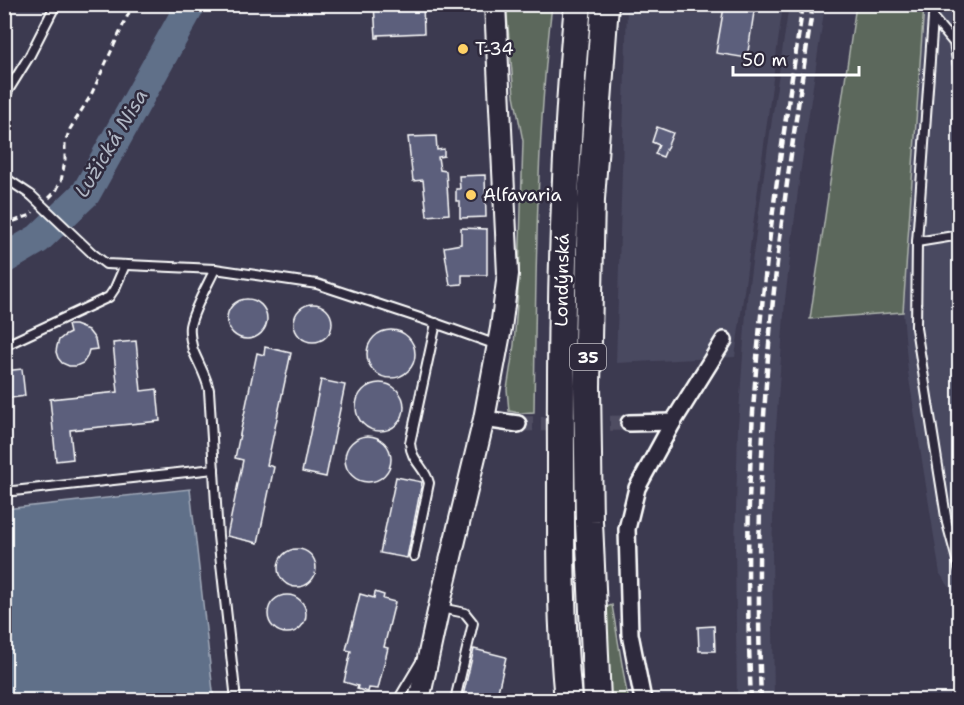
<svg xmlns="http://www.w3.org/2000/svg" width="964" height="705" viewBox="0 0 964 705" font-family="'Shantell Sans',sans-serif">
<rect width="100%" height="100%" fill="#3c3a50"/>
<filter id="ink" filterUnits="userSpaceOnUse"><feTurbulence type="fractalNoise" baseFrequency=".0167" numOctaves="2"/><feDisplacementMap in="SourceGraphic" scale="12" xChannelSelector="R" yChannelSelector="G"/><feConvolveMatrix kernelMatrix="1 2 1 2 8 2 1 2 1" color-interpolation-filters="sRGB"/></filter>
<g filter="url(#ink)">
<g fill="#4a4960">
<polygon points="644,4 783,5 735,357 616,363 627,8 643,6"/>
<polygon points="789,5 825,5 800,174 785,300 776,428 772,552 774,700 737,700 735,549 738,426 747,299 765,167"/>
<polygon points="924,5 959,5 959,600 940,574 908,372 903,312"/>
</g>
<g fill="#5c685c" stroke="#aeb4ae" stroke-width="1.5">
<path d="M 506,5 L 552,5 C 536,139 536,276 534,412 L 520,413 L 509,411 L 507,389 L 514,345 L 519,277 L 523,141 L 514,95 Z"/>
<polygon points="856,5 924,5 903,312 810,319"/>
<polygon points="612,605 626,688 629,700 611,700 604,608"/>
</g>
<polygon fill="#606f89" stroke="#a0a9b8" stroke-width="1.5" points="190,489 214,700 5,700 5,509"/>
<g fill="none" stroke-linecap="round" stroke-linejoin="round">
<polyline stroke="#606f89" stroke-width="30" points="4,259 38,239 86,193 191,4"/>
</g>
<g fill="#5c5f7c" stroke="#fff" stroke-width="1.5">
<polygon points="374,4 423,4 424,33 378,35 378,38 376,38"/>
<polygon points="724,7 754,12 747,58 716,53"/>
<polygon points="657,127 673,133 663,157 655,154 659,145 652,142"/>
<polygon points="436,136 437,150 444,149 444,156 438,157 440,170 446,171 449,214 427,216 423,180 413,181 408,137"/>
<polygon points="485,175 486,217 460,218 460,201 456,201 456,189 460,189 459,176"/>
<polygon points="461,228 487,229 487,275 462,275 462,284 450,285 444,247 461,244"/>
<circle cx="247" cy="319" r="20"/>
<circle cx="313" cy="323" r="19"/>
<polygon points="68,325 75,325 88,330 95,339 97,349 89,350 87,357 83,363 76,366 69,366 62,363 58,358 56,352 57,346 59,340 64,336 70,333"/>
<circle cx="391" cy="354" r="24"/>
<polygon points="136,341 141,391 157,389 160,421 70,430 73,459 56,461 50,399 118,392 113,343"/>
<polygon points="265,347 291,353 267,465 274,467 258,543 227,536 243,460 235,458 257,353 264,355"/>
<polygon points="22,369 25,396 4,399 4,371"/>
<polygon points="321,380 345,385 326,477 302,472"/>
<circle cx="380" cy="407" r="24"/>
<circle cx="368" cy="459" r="23"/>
<polygon points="396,477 422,482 407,558 380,553"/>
<circle cx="297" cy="568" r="19"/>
<polygon points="375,592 384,595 383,599 395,602 384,647 388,648 378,689 369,688 368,692 357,689 358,686 344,682 351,651 346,650 360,594 374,598"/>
<circle cx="287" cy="614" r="19"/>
<polygon points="714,626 715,651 699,651 698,627"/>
<polygon points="474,649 506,657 496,700 462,700"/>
</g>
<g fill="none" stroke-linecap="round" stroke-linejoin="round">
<polyline stroke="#504e62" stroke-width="15" stroke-dasharray="15 8" stroke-linecap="butt" points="518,424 629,423"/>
<g stroke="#fff" stroke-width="12">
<g id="service">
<polyline points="934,4 917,242 916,328 947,523 960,571"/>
<polyline points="933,18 954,43 960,78"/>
<polyline points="4,97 30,55 56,4"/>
<polyline points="4,177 31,195"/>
<polyline points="917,242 960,235"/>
<polyline points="93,254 106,264 215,269 317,284 429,321 497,345"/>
<path d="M 215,269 C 208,284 193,310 190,326 C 189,333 191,342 193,350 C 198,363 206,375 209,390 L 218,536 L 236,700"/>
<polyline points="4,346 109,297 115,288 125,265"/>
<polyline points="4,492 214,469"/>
<path d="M 414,556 L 429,483 C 425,467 411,461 410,443 L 436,323"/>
<polyline points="441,608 465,613 473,623 455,700"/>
<polyline points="398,700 420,663"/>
</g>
</g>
<g stroke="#fff" stroke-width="20">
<g id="minor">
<polyline points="484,419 518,424"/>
<polyline points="629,423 673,422"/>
<polyline points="643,700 630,634 627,529 637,488 673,422 724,340"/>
</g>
</g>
<g stroke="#fff" stroke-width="24">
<polyline id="tertiary" points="419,700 439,607 484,419 501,328 508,274 495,4"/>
</g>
<g stroke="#fff" stroke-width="30">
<g id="trunk">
<path d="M 568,700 C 560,619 561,536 561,455 C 560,304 564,154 578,4"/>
<polyline points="597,700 589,522 587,386 591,199 605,4"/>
</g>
</g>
<g stroke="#fff" stroke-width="3" stroke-dasharray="6 4.5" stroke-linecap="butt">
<polyline points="49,198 56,191 61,181 65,161 65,143 70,129 91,95 133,4"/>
<polyline points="4,225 31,215 33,212"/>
</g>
<use href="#service" stroke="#2f2a3d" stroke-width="8"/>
<use href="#minor" stroke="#2f2a3d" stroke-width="15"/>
<use href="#tertiary" stroke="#2f2a3d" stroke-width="20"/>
<use href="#trunk" stroke="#2f2a3d" stroke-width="26"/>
<g stroke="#fff" stroke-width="4.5" stroke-dasharray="9 4.5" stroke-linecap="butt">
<path d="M 751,700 C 745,569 748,437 762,306 C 772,205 788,105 803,4"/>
<path d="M 761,700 C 756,570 760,440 772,310 C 782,208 798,106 813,4"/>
</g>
<g stroke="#fff" stroke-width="12" stroke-linecap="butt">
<polyline id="service-bridge" points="31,195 93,254"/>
</g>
<use href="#service-bridge" stroke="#2f2a3d" stroke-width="8"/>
</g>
</g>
<g fill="#ffd166" stroke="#2f2a3d" stroke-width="2">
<circle cx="463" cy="49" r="6"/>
<circle cx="471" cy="195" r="6"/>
</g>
<g text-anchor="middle" stroke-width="5" stroke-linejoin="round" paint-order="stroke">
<rect fill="#2f2a3d" stroke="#c1bfc5" stroke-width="1.5" x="570" y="344" width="36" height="26" rx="4.5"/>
<g font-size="16" font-weight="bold" fill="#fff">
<text x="588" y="363">35</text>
</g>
<g font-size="18" fill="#fff" stroke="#2f2a3d" text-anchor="start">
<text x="475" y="55">T-34</text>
<text x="483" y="201">Alfavaria</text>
</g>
<g font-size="18" fill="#fff" stroke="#2f2a3d">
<text transform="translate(562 280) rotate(-89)" y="6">Londýnská</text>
</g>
<g font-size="20" font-style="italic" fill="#b0b7c4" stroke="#2f2a3d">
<text transform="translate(111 143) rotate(-59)" y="7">Lužická Nisa</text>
</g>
</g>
<rect width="964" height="705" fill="none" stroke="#2f2a3d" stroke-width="24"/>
<rect x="12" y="12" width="940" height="681" fill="none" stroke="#fff" stroke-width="2" filter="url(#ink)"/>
<path d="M733 66v9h126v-9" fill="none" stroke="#ffffff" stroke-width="3"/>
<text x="742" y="66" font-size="18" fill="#ffffff" stroke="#2f2a3d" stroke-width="4.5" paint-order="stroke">50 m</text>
</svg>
